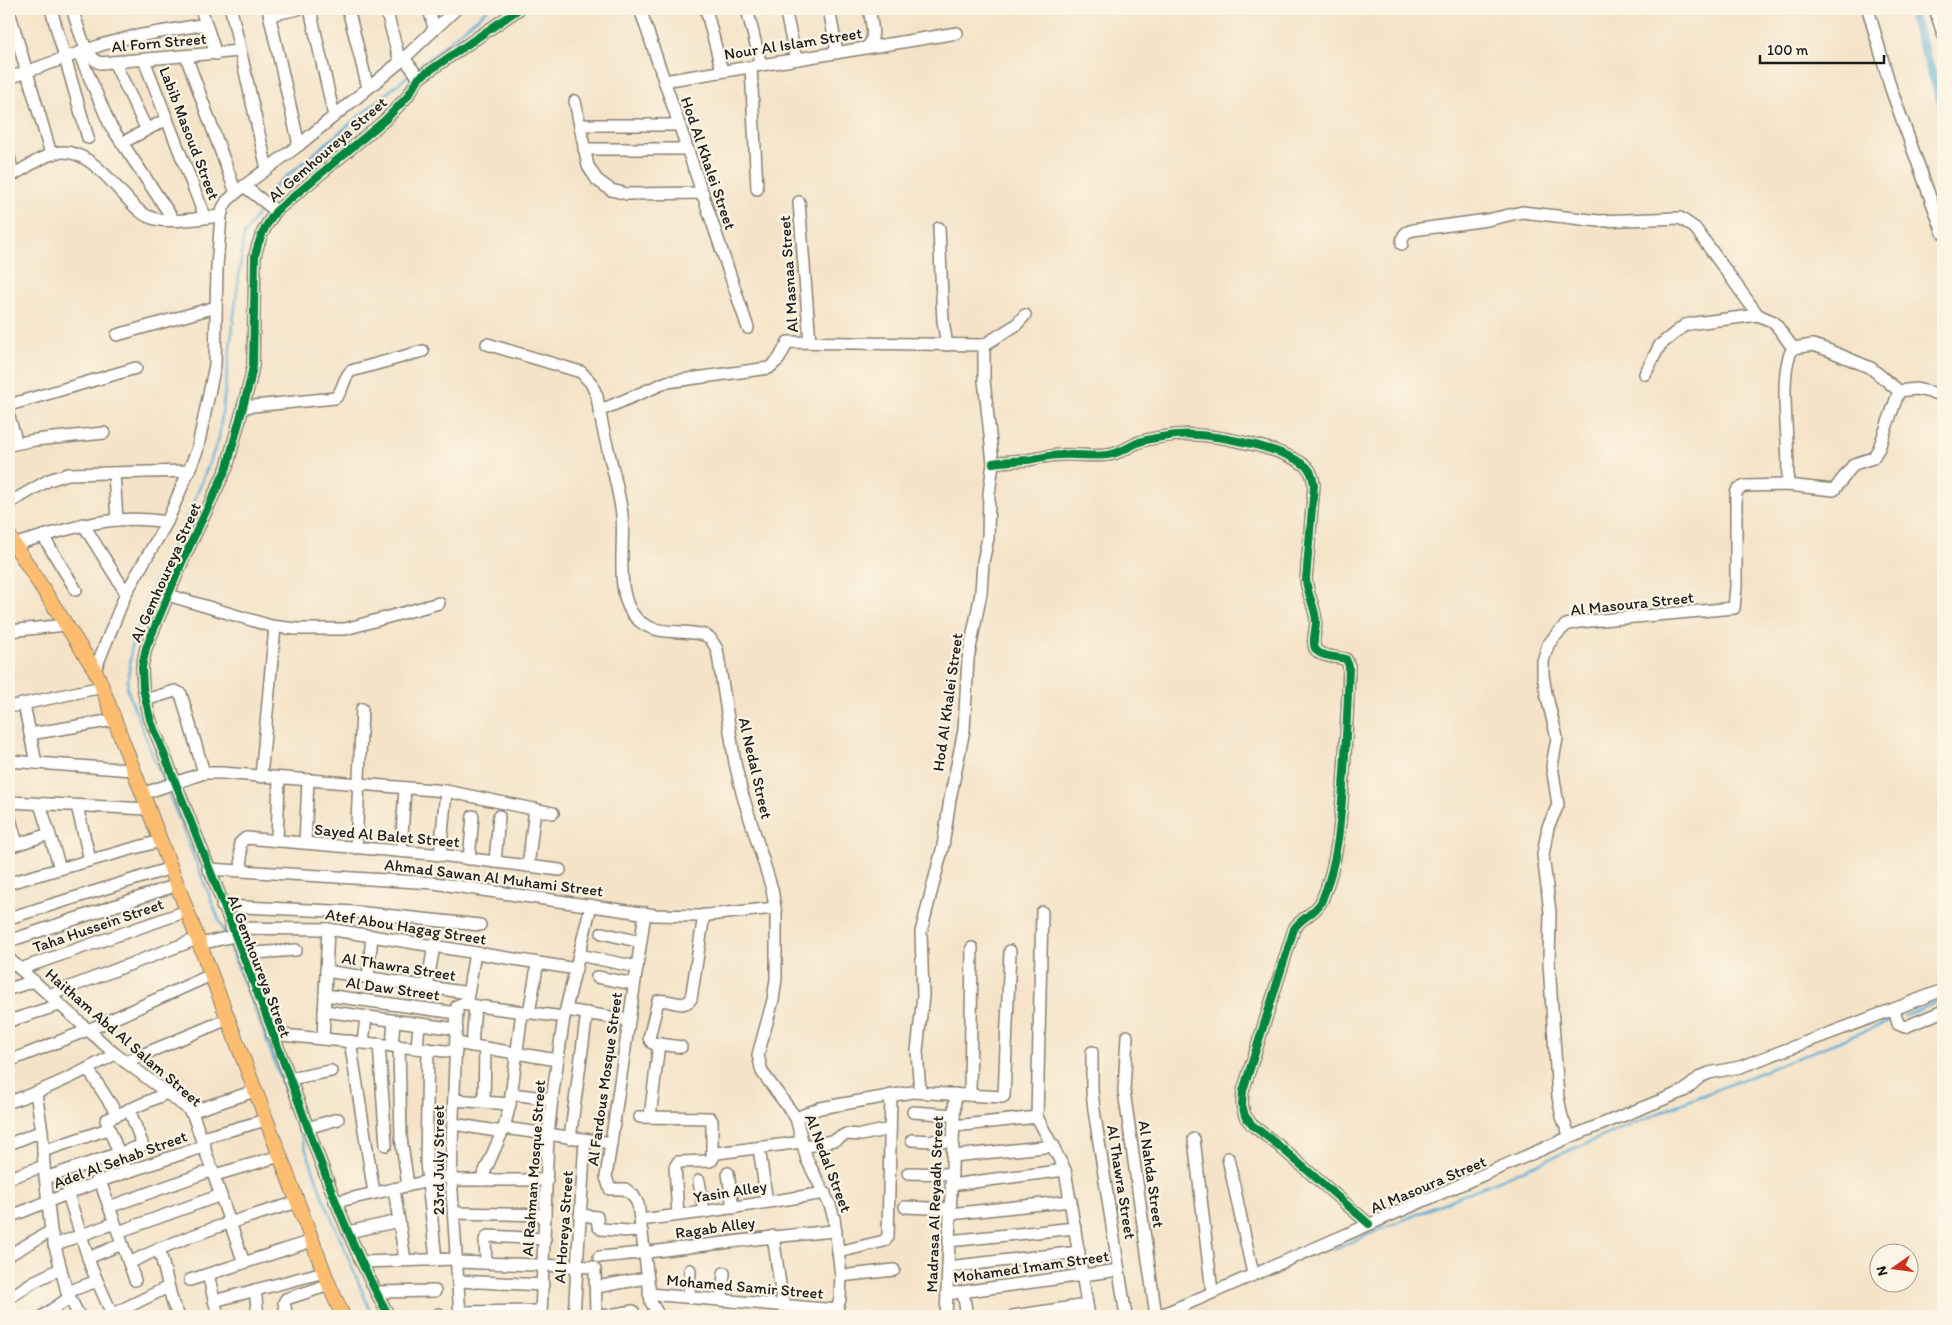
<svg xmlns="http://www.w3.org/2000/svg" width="1952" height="1325" viewBox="0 0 1952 1325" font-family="Itim,sans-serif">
<rect width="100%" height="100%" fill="#fcf5e5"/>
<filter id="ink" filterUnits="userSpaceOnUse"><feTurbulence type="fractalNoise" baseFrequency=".02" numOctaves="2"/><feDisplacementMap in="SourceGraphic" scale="10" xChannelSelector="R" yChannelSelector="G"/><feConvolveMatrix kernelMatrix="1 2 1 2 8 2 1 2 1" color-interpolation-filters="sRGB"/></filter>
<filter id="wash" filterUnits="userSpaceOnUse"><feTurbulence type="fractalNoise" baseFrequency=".0096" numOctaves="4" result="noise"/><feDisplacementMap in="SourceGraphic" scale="20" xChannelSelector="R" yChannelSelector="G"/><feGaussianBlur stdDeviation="1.12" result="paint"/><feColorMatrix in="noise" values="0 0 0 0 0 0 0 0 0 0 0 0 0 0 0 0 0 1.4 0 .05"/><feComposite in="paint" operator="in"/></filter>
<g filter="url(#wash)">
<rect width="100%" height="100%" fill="#f4e3c7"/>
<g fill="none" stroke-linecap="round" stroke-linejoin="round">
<g stroke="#5cadd7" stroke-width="2.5">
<polyline points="416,69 488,9"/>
<polyline points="266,200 275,186 410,74"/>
<polyline points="164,784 127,689 132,643 155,582 192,507 219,438 244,235 263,205"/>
<polyline points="167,789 225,935"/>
<polyline points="227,940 265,1036 323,1197 369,1308 375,1316"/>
<polyline points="1904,1016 1943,1000"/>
<polyline points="1334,1249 1678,1105 1893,1020"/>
</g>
<polyline stroke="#5cadd7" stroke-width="9" points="1910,9 1943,106"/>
</g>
</g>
<g filter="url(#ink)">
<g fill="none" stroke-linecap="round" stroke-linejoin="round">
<g stroke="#888072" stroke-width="14">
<g id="minor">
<polyline points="51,9 88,138"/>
<path d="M 72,9 C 78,24 84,57 100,63 L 240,51"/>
<polyline points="201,9 216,54"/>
<polyline points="231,9 267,169"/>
<polyline points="268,9 299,145"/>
<polyline points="310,9 334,116"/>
<polyline points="348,9 368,88"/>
<polyline points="386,9 400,62"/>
<polyline points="429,9 434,28"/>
<polyline points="640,9 748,328"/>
<polyline points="706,9 722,71"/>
<polyline points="747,9 761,65"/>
<polyline points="785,9 796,59"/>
<polyline points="829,9 837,52"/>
<polyline points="1868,9 1891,89 1943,233"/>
<polyline points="1935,9 1943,34"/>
<polyline points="9,11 51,154"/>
<polyline points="270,15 298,9"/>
<path d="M 867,47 C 877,39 871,21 869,9"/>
<polyline points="79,53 110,125 173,219"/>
<polyline points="186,56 236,193"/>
<polyline points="404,58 419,78"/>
<polyline points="144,60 205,217"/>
<polyline points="114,62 147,130"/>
<polyline points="751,67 757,189"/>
<polyline points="9,78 101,45 131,37 206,24"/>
<polyline points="664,81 957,33"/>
<polyline points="575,101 588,166 597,180 611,190 627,194 703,193"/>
<polyline points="580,125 679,125"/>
<polyline points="122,143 167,119"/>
<polyline points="584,149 687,149"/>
<polyline points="9,157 13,175"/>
<path d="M 9,177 C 22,170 35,161 49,155 C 79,142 105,174 122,193 C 131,202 139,214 152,218 C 170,224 201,218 221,216"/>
<polyline points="244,186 276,211"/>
<polyline points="799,202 810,342"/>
<polyline points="939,228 943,321 947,345"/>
<path d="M 1402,244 C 1402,235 1405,232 1413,230 L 1487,220 L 1522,212 L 1599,221 L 1680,218 L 1695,228 L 1758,315"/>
<polyline points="117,335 216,307"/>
<path d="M 487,344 L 581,372 L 591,383 L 597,396 C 602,436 617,475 622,515 C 625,545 614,595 636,618 C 654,637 682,629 704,635 L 710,638 L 717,649 L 735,763 L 742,793 L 772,889 L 776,914 L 776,979 L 773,1000 L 758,1055 L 762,1072 L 796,1118 L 807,1160 L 830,1205 L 834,1218 L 841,1276 L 840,1299 L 835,1316"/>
<polyline points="1645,374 1660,345 1685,325 1695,323 1758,315 1774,322 1793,348"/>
<polyline points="9,405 136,368"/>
<path d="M 243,407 L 335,398 C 344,391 342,379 351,371 L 423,351"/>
<polyline points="599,411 667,382 769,368 779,359 788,342 984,345 1016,325 1025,315"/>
<polyline points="9,417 17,443"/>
<polyline points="9,445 35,440 104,433"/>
<path d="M 993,463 C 1005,461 1016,461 1028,460 C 1039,458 1050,455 1061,455 C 1077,454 1092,457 1107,455 C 1119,454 1124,449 1135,444 C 1146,438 1163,437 1176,435 C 1206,432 1284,447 1307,467 C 1312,472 1313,478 1314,485 L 1306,579 C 1307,595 1316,608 1316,622 C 1316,629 1311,644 1316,650 C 1321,657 1339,657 1346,659 L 1349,666 C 1348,702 1346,737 1344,773 C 1341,815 1339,860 1322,900 C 1317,913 1301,917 1294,929 L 1243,1091 L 1242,1105 L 1245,1116 L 1252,1125 L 1278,1145 L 1369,1224"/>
<polyline points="114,473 117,520"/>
<path d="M 1787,485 C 1792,450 1776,375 1793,348 L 1813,345 L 1828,350 L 1871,368 L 1899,391 L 1916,389 L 1943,395"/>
<polyline points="9,503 49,480 68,474 189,471"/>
<polyline points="83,524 126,593"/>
<polyline points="43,536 76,590"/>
<path d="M 13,545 C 64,530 113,512 167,522"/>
<polyline points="168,595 271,626 296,629 345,629 439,603"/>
<polyline points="9,631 66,625"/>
<polyline points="95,670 126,593 167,522 197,451 215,365 217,267 221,216 223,208 227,201 244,186 299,145 400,62 456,9"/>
<polyline points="145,700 175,691 181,694 204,773"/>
<polyline points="24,704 36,763"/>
<polyline points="9,707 102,687"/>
<polyline points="30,734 114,720"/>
<polyline points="9,761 133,770"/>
<polyline points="261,777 275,627"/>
<polyline points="142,794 204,773 222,773 446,791 553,813"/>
<polyline points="9,802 148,809"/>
<polyline points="40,804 60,868"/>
<polyline points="77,806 90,860"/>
<polyline points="9,815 17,844"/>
<polyline points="277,841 279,778"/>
<polyline points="305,843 308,781"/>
<polyline points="9,847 49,834"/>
<polyline points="356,848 362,709"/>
<polyline points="401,851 405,788"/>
<polyline points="440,855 446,791"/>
<polyline points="469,859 473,816"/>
<polyline points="495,862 499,816"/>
<polyline points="528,866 535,809"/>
<polyline points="208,869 434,883 655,915 699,916 775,908"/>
<polyline points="242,870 240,843 246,838 432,854 560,870"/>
<polyline points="9,883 160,841"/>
<polyline points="222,906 356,912 480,925"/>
<polyline points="1042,912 1037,1117 1065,1170 1089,1316"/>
<polyline points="645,913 606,1177 610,1189 625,1189 633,1195 638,1204 651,1302 659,1316"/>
<polyline points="9,918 171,868"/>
<polyline points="231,928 328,929 576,969"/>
<polyline points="602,933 641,942"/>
<polyline points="9,941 177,885"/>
<polyline points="200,944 234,936"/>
<polyline points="242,954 296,950"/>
<polyline points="579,955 637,967"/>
<polyline points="9,959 115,1054 187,1108 193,1115 244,1263"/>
<polyline points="20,969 187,911"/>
<polyline points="326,971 468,993"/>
<polyline points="368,977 372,936"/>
<polyline points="597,977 634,984"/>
<polyline points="427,986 434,946"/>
<polyline points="9,989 34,981"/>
<polyline points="49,995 197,939"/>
<polyline points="325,995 457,1013"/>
<polyline points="467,1000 475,953"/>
<polyline points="1894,1009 1943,990"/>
<polyline points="566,1010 629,1020"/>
<polyline points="324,1011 457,1029"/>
<polyline points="529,1013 537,967"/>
<polyline points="9,1021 59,1005"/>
<polyline points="272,1034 456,1052"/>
<polyline points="1127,1036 1124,1091 1156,1316"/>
<polyline points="323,1039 328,929"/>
<polyline points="350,1041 374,1193"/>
<polyline points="363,1043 366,1017"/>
<polyline points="456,1043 557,1060"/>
<polyline points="379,1044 386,1145"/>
<polyline points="392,1046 394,1021"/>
<polyline points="399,1046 401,1138 408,1185"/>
<polyline points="472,1046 475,1006"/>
<path d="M 681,1047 L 652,1043 L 649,1038 L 658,1001 C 669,998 683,1010 691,999 L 704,915"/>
<polyline points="417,1048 419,1024"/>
<polyline points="428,1049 426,1162 436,1260"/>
<polyline points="1092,1052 1092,1091 1094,1110 1126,1316"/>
<polyline points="9,1061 88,1030 211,975"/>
<polyline points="125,1062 228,1019"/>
<polyline points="88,1069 117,1114"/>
<polyline points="289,1079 331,1071"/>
<polyline points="920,1092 917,1051 923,996 921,932 943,846 950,799 964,730 968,659 981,593 983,562 988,538 989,494 993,463 984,380 984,345"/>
<polyline points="36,1093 42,1131 44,1166 51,1231 67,1292 79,1316"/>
<polyline points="511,1094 552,1099"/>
<polyline points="970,1095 972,948"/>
<polyline points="454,1100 510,1104"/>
<path d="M 9,1102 C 46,1090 81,1073 115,1054"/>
<polyline points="484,1102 485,1048"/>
<polyline points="190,1112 255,1091"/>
<polyline points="913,1112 954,1115"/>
<polyline points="640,1117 710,1118 712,1121 712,1160"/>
<polyline points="650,1117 659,1044"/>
<polyline points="796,1118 820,1108 912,1092 1002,1097 1004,1096 1010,951"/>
<polyline points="454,1124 502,1132"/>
<polyline points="954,1126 1037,1117"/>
<polyline points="307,1128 338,1119"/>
<polyline points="504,1128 611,1143"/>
<polyline points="1570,1137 1562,1117 1558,1097 1549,964 1550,912 1543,855 1548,827 1558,805 1552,766 1557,738 1546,693 1543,675 1543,661 1548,645 1556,635 1566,625 1579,622 1734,608 1736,587 1736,493 1738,489 1745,486 1787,485 1834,490 1854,464 1873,458 1879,448 1899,391"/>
<polyline points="202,1138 266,1120"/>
<polyline points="570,1138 587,1013"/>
<polyline points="1194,1139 1212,1292"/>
<polyline points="912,1140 953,1142"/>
<polyline points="9,1144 42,1131"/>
<polyline points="804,1147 835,1140 846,1134 861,1135 890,1129"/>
<polyline points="759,1148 767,1202"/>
<polyline points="43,1151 108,1129"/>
<polyline points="953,1156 1054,1146"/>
<polyline points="1228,1158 1253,1274"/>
<polyline points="126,1172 106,1120 167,1093"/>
<polyline points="728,1173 733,1208"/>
<polyline points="908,1173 952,1174"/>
<polyline points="215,1175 280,1156"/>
<polyline points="9,1178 44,1166"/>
<polyline points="45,1178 141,1146 142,1143 129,1109"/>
<polyline points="452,1180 547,1180"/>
<polyline points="481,1180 504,1128 510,1104 522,1012"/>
<polyline points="100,1181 135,1280"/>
<polyline points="699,1181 704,1212"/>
<polyline points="951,1185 1065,1170"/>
<polyline points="394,1189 405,1260"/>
<polyline points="68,1194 91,1267 112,1314"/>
<polyline points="335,1202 451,1176"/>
<polyline points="109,1207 213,1170"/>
<polyline points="905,1207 950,1209"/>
<polyline points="454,1213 545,1215"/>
<polyline points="950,1214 1071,1201"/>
<polyline points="580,1215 597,1217 598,1226 601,1229 642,1232"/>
<polyline points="678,1215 675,1167 678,1162 710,1161 717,1153 802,1142"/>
<polyline points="9,1217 100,1181 205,1146"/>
<polyline points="640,1220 704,1212 825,1193"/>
<polyline points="118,1232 221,1195"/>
<polyline points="348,1232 399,1221"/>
<polyline points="773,1236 783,1305"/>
<polyline points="949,1241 1075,1228"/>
<polyline points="54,1245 115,1223"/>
<polyline points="159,1248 173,1304 179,1316"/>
<polyline points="838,1252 884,1241 888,1237 891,1095"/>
<polyline points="9,1255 51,1231"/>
<path d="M 599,1257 C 678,1250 756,1237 836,1231"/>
<polyline points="88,1258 122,1244"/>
<polyline points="361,1262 457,1259"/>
<polyline points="457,1262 593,1267 595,1270 596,1316"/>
<path d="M 129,1263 C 183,1236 240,1219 298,1202"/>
<polyline points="486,1263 485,1240 488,1236 545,1239"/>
<polyline points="948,1267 1079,1252"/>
<polyline points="208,1274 218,1316"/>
<polyline points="841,1276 894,1270"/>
<polyline points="190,1280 312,1241"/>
<polyline points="458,1281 543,1285"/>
<polyline points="596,1287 647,1278"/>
<polyline points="255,1290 258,1316"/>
<polyline points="67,1292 97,1281"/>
<polyline points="376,1292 435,1291"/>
<polyline points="963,1292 967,1316"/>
<polyline points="649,1294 837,1310"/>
<polyline points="947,1294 1119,1270"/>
<polyline points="689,1297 690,1270"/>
<polyline points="9,1298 33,1282 60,1269"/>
<polyline points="722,1300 724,1273"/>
<polyline points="214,1301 324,1272"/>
<polyline points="460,1312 541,1311"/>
<polyline points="439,1314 439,1316"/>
<polyline points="43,1316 69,1298"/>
<polyline points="109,1316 168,1287"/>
<polyline points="287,1316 284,1303 286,1299 329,1285"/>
<path d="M 389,1316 C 347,1241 320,1160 290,1079 C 245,959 198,838 150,719 L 143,688 L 142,667 L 146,648 L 183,560 L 227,467 L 250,381 L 253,366 L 255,256 C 259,238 265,226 276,211 L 385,120 L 407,97 L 419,78 L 426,73 L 519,9"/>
<polyline points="460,1316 451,1176 457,1006 461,1004 564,1017"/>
<polyline points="541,1316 548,1135 552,1099 564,1017 591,905"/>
<polyline points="574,1316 585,1140"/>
<polyline points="604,1316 633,1311"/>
<polyline points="946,1316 955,1094"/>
<polyline points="1013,1316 1087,1305"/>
<polyline points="1159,1316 1570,1137 1684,1091 1700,1077 1709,1073 1740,1067 1894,1009 1898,1024 1905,1027 1943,1011"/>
</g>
</g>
<g stroke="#888072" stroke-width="16">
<polyline id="major" points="9,536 95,670 99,679 329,1285 343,1316"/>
</g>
<use href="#minor" stroke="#fff" stroke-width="11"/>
<use href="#major" stroke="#fcbd6f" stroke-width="14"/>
<g stroke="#fcf5e5" stroke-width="11">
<g id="cycleway">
<path d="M 993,463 C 1005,461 1016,461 1028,460 C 1039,458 1050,455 1061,455 C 1077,454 1092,457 1107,455 C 1119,454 1124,449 1135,444 C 1146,438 1163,437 1176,435 C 1206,432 1284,447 1307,467 C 1312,472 1313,478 1314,485 L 1306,579 C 1307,595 1316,608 1316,622 C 1316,629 1311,644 1316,650 C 1321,657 1339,657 1346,659 L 1349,666 C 1348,702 1346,737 1344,773 C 1341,815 1339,860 1322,900 C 1317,913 1301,917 1294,929 L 1243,1091 L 1242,1105 L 1245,1116 L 1252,1125 L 1278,1145 L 1369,1224"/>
<path d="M 389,1316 C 347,1241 320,1160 290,1079 C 245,959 198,838 150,719 L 143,688 L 142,667 L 146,648 L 183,560 L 227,467 L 250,381 L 253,366 L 255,256 C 259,238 265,226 276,211 L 385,120 L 407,97 L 419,78 L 426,73 L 519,9"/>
</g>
</g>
<use href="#cycleway" stroke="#00873e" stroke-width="8"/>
</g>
</g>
<g text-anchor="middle" stroke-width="4.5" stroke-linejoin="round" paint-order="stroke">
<g font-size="16" fill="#1c1c1c" stroke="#fcf5e5">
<text transform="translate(159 42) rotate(-5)" y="6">Al Forn Street</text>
<text transform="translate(793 43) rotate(-9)" y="6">Nour Al Islam Street</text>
<text transform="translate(190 133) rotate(69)" y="6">Labib Masoud Street</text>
<text transform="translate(327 149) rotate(-41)" y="6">Al Gemhoureya Street</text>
<text transform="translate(709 163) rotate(71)" y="6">Hod Al Khalei Street</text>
<text transform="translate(788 274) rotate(-94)" y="6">Al Masnaa Street</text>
<text transform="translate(165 572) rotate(-66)" y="6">Al Gemhoureya Street</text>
<text transform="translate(1632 603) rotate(-6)" y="6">Al Masoura Street</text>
<text transform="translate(947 702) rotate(-82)" y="6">Hod Al Khalei Street</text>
<text transform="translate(756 768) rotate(77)" y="6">Al Nedal Street</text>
<text transform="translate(387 835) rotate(5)" y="6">Sayed Al Balet Street</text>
<text transform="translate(494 877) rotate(7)" y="6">Ahmad Sawan Al Muhami Street</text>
<text transform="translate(98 925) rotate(-19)" y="6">Taha Hussein Street</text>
<text transform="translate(406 926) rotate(9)" y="6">Atef Abou Hagag Street</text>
<text transform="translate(260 966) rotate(69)" y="6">Al Gemhoureya Street</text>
<text transform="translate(399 966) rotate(9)" y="6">Al Thawra Street</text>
<text transform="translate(393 988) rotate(8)" y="6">Al Daw Street</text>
<text transform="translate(124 1037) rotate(41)" y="6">Haitham Abd Al Salam Street</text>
<text transform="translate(604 1079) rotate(-82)" y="6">Al Fardous Mosque Street</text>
<text transform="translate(120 1159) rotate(-20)" y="6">Adel Al Sehab Street</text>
<text transform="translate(438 1160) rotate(-90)" y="6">23rd July Street</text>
<text transform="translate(829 1163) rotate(69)" y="6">Al Nedal Street</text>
<text transform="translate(533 1168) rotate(-86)" y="6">Al Rahman Mosque Street</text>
<text transform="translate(1152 1174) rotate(82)" y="6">Al Nahda Street</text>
<text transform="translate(1122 1182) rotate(81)" y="6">Al Thawra Street</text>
<text transform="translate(1428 1184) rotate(-23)" y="6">Al Masoura Street</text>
<text transform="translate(730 1191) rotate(-9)" y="6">Yasin Alley</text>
<text transform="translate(934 1204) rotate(-88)" y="6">Madrasa Al Reyadh Street</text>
<text transform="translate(563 1227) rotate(-86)" y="6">Al Horeya Street</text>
<text transform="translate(715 1227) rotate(-8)" y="6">Ragab Alley</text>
<text transform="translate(1031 1266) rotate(-8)" y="6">Mohamed Imam Street</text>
<text transform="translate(745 1286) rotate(5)" y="6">Mohamed Samir Street</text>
</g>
</g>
<rect width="1952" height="1325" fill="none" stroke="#fcf5e5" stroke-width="30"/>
<g transform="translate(1894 1268) rotate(256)"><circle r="24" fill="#fcf5e5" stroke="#a29e95"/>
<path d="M0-4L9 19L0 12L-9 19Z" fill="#c8321e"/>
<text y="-8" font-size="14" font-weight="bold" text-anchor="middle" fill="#1c1c1c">N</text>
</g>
<path d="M1760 55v8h124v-8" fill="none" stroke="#1c1c1c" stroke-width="2.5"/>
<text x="1767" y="55" font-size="15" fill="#1c1c1c" stroke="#fcf5e5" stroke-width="4" paint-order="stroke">100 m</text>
</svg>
